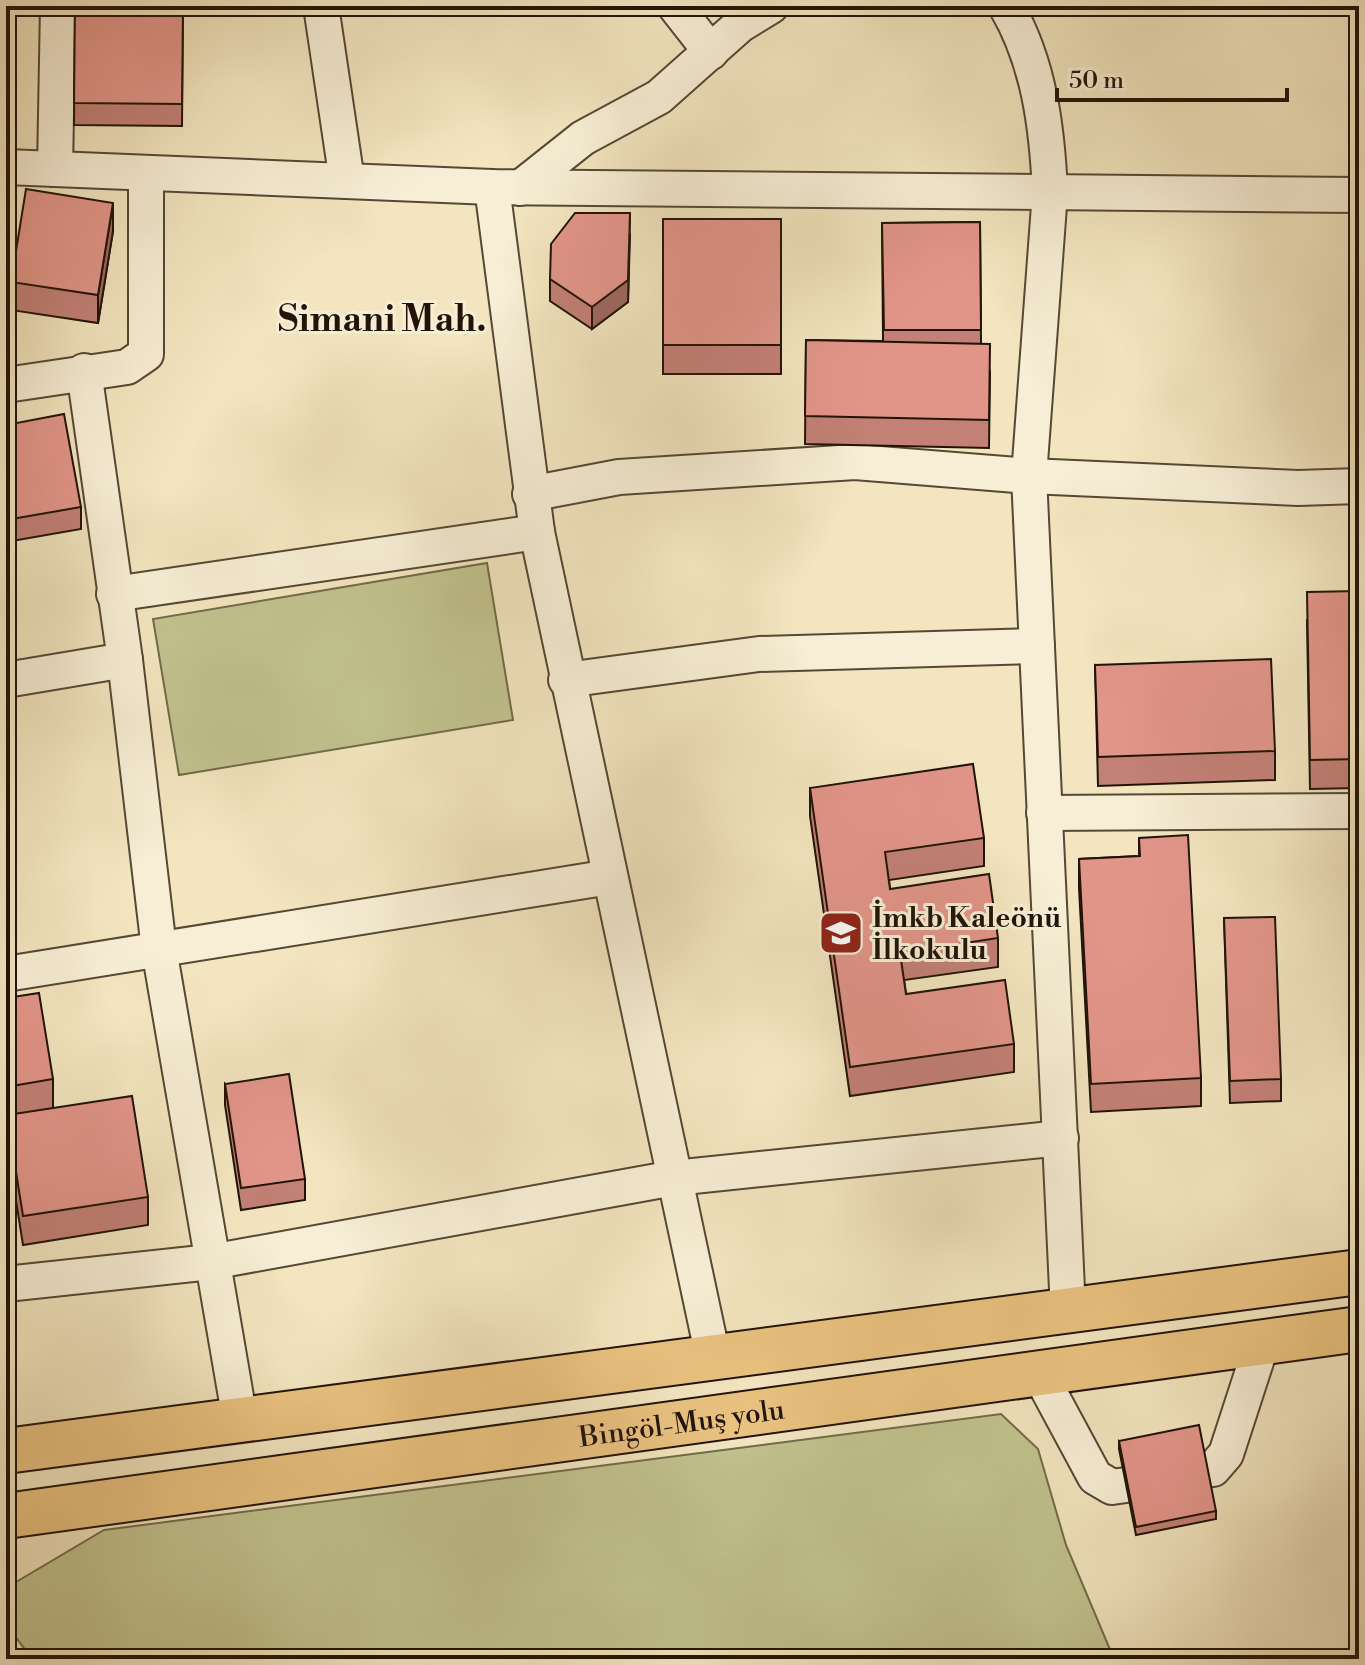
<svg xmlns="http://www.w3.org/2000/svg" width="1365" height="1665" viewBox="0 0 1365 1665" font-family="'Libre Bodoni',serif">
<rect width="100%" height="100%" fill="#f2e5bf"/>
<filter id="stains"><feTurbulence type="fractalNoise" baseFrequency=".0025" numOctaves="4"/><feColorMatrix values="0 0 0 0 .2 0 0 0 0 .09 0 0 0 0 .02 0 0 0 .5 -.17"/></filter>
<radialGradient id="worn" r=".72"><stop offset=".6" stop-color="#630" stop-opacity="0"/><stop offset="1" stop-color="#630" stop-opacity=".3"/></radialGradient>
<g fill="#c1c28e" stroke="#716b4a" stroke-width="2">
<polygon points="487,563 513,720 179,775 153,619"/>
<polygon points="1001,1414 1038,1449 1066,1545 1114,1659 32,1659 6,1624 6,1588 104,1530"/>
</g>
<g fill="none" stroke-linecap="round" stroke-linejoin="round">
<g stroke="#554834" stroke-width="38">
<g id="minor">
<polyline points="321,6 347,181"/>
<polyline points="675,6 711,52"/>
<path d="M 1006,6 C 1039,62 1047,127 1050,192 L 1029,476 L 1068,1311"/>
<polyline points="6,167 492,187 1359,195"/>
<polyline points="55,169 58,6"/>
<polyline points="492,187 537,532 713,1357"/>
<polyline points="520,188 583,138 659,97 740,25 771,6"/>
<polyline points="84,371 125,660 159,949 240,1420"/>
<polyline points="6,385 127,367 146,354 146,173"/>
<polyline points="530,494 619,477 855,462 1029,476 1298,488 1359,486"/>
<polyline points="114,594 537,532"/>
<polyline points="6,680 125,660"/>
<polyline points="566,680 759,654 1037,646"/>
<polyline points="1044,813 1359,811"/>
<polyline points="6,974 610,877"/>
<polyline points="6,1284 211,1262 674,1178 1061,1138"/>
<polyline points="1039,1373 1095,1477 1112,1487 1126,1485"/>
<polyline points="1206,1470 1213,1469 1226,1454 1262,1343"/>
</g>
</g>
<g stroke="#211406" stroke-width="48">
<g id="highway">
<polyline points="6,1451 1359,1272"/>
<path id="s1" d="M 6,1516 L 1359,1329"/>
</g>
</g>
<use href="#minor" stroke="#f7eed5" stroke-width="34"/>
<use href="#highway" stroke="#e9c280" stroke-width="44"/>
</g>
<g fill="#c28076" stroke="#211406" stroke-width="2">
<polygon points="75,6 183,6 182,126 74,125"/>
<rect x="663" y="219" width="118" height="155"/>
<polygon points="980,222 981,343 990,372 989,448 805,444 806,340 883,341 882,223"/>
<polygon points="113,231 98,323 11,310 11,282"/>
<polygon points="630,235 628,302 592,329 550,301 550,279"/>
<polygon points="6,425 81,507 81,529 6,542"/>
<polygon points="1359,591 1359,788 1310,789 1307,620"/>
<polygon points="1095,665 1275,751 1275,780 1098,786"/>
<polygon points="810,788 984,838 984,866 889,880 890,889 998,938 998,967 904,980 906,994 1014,1044 1014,1072 850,1096 810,816"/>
<polygon points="1139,838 1201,1078 1201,1106 1091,1112 1079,888 1079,859 1139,856"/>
<polygon points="1224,918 1281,1079 1281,1101 1230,1103"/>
<polygon points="6,998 53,1079 53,1107 148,1197 148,1225 23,1245 7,1143 7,1115 6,1115"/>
<polygon points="225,1084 305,1179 305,1200 241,1210 225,1105"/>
<polygon points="1119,1441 1216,1511 1216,1519 1136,1535 1119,1449"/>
</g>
<g fill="#9e6860" stroke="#211406" stroke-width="2">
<polygon points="113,203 113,231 98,323 98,295"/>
<polygon points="630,213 628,302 592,329 592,307"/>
</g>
<g fill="#e19589" stroke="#211406" stroke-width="2">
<polygon points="75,6 183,6 182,104 74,103"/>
<polygon points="26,189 113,203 98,295 11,282"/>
<polygon points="575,213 630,213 628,280 592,307 550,279 551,244"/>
<rect x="663" y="219" width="118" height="126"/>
<polygon points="980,222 981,330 884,330 882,223"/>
<polygon points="806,340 990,344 989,420 805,416"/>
<polygon points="64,414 81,507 6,520 6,425"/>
<polygon points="1359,591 1359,759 1310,760 1307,592"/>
<polygon points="1271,659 1275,751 1098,757 1095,665"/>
<polygon points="973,764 984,838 885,852 890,889 989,874 998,938 900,953 906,994 1005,980 1014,1044 850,1067 810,788"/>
<polygon points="1188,835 1201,1078 1091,1084 1079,859 1140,856 1139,838"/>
<polygon points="1275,917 1281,1079 1230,1081 1224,918"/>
<polygon points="39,993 53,1079 6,1087 6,998"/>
<polygon points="289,1074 305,1179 241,1188 225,1084"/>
<polygon points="132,1096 148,1197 23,1216 7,1115"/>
<polygon points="1199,1425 1216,1511 1136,1527 1119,1441"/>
</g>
<defs>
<g id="school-square" transform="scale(2.3)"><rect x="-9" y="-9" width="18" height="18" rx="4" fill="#8f2418" stroke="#f7eed5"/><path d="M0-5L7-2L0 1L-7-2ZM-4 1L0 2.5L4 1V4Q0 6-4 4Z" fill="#fff"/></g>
</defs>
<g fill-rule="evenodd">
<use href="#school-square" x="841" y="933"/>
</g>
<g text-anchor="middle" stroke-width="6" stroke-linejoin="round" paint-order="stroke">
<g font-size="28" font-weight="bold" fill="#211406" stroke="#f7eed5" text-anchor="start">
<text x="872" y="927">İmkb Kaleönü<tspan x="872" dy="32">İlkokulu</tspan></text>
</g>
<g font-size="28" fill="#211406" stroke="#f7eed5">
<text dy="10" stroke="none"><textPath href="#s1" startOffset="682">Bingöl-Muş yolu</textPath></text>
</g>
<g font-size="36" font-weight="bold" fill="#211406" stroke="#f7eed5">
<text x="382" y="331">Simani Mah.</text>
</g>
</g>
<rect width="1365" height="1665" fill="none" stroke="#f2e5bf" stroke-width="32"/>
<rect x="8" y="8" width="1349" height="1649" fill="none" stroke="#211406" stroke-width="4"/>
<rect x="16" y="16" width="1333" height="1633" fill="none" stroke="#211406" stroke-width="2"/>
<path d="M1057 88v12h230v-12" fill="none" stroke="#211406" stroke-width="4"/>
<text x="1069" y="88" font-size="24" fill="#211406" stroke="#f7eed5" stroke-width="6" paint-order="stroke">50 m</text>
<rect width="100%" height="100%" filter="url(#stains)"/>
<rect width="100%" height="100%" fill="url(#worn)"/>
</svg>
